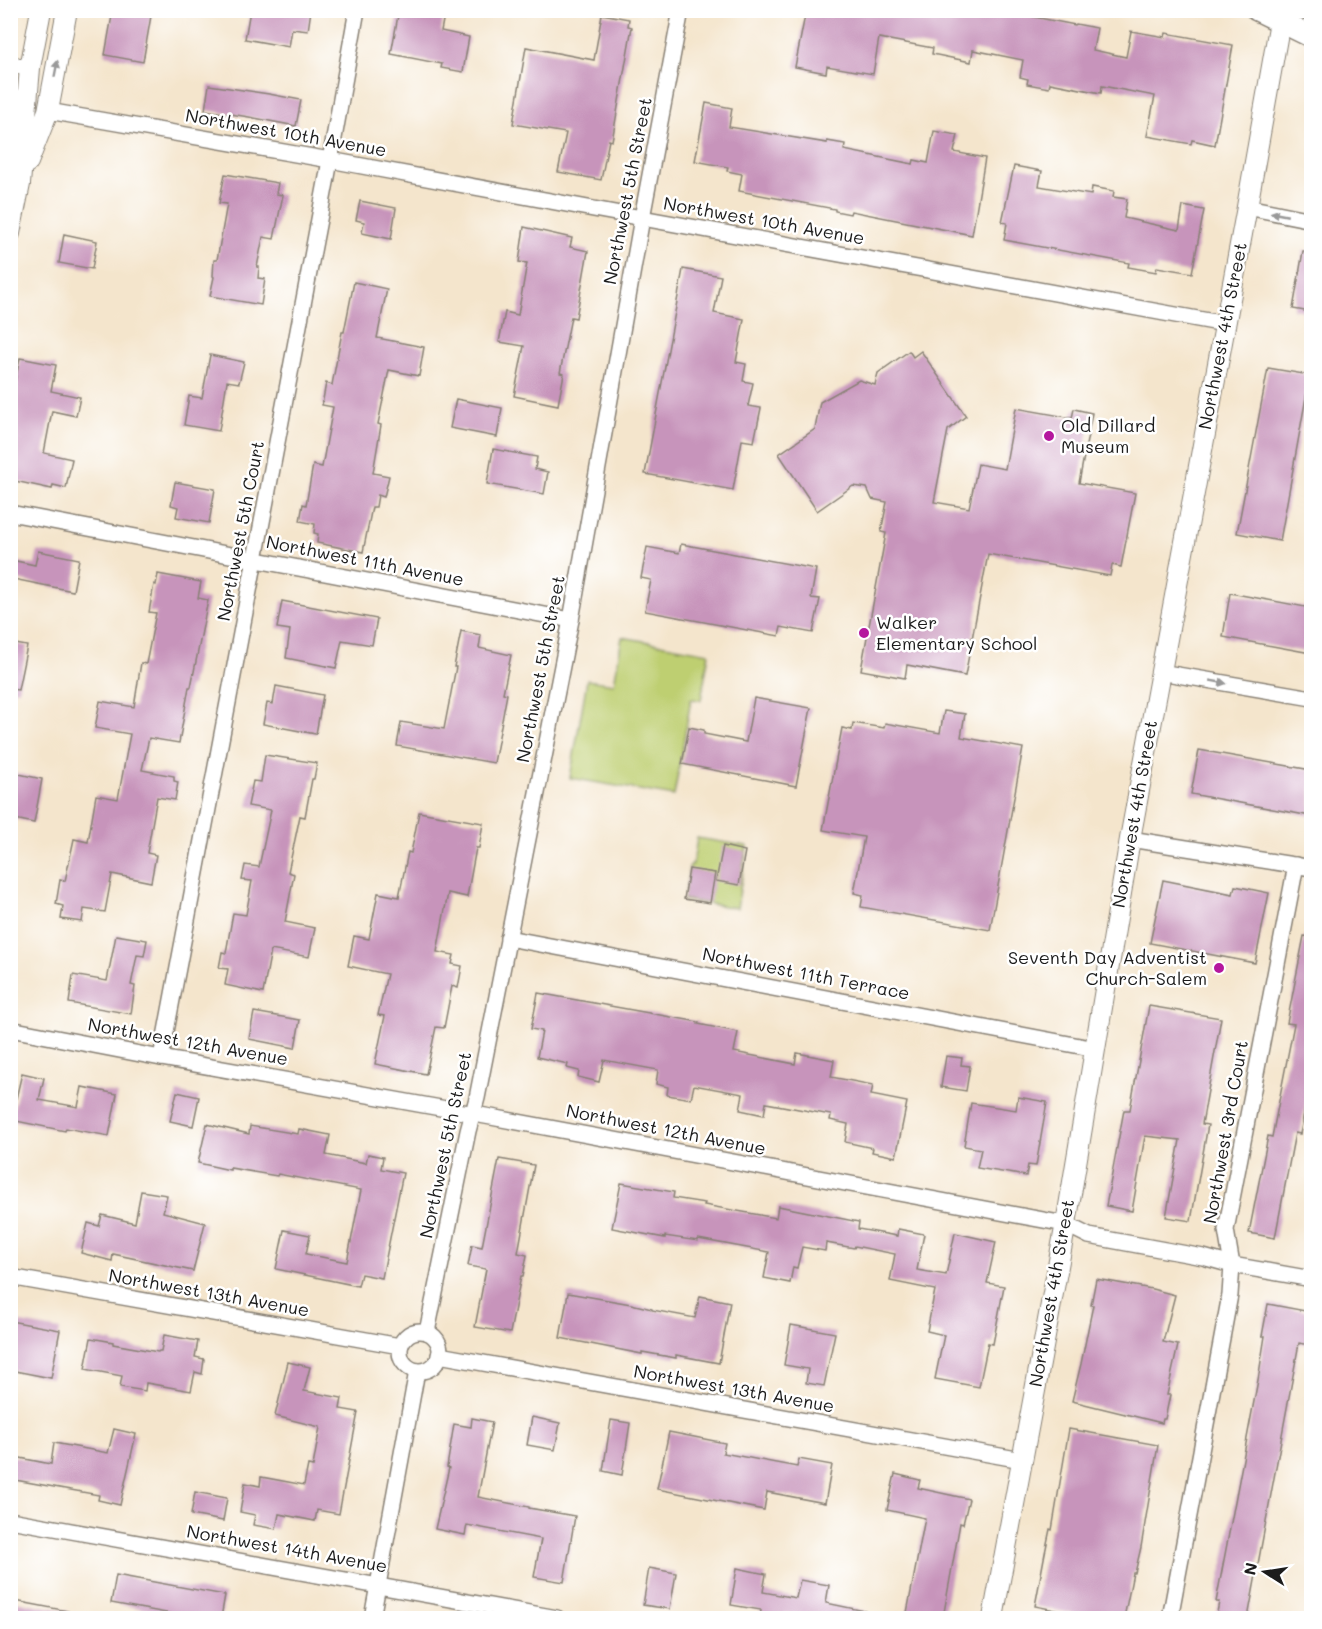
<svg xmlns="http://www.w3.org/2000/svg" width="1322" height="1629" viewBox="0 0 1322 1629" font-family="Mali,sans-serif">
<rect width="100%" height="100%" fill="#fff"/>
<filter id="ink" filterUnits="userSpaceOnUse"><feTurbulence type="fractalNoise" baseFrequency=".0167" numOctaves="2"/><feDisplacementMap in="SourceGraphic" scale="12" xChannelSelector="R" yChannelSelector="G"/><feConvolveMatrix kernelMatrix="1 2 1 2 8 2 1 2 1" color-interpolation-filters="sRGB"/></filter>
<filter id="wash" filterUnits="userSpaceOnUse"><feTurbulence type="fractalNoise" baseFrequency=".008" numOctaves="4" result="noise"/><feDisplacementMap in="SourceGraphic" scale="24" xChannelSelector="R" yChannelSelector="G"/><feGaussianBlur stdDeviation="1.35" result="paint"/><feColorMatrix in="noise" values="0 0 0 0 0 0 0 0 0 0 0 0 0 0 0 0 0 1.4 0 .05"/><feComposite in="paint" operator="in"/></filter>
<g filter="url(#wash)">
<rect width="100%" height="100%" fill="#f4e5cc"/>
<g fill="#becf71" stroke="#6d7646" stroke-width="1.5">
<polygon points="622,637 709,653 701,700 691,699 674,796 570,778 587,680 614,684"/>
<polygon points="697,838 747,846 737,908 684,900 689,867 693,864"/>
</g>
<g id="blocks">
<g fill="#c794bb">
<polygon points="113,10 152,10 143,62 105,55"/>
<polygon points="250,10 311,10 308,31 292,29 289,47 245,39"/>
<polygon points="399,10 445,10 441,31 469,37 463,72 441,68 442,64 391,54"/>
<polygon points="806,10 1009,10 1025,14 1024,15 1075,25 1076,24 1097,28 1093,50 1126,57 1131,31 1165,37 1166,33 1233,45 1215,145 1192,140 1191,144 1147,136 1155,96 1102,86 1101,93 1050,83 1049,88 1027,84 1028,79 1020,77 1023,60 973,50 971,62 932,54 933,48 879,38 873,74 827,66 826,73 795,67"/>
<polygon points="602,14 629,19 628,26 632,27 612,141 609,140 601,180 558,172 566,133 513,124 526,47 594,60"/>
<polygon points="209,85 269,94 301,100 296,126 249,117 205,110"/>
<polygon points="706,103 732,108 729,127 827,143 827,141 845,144 844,150 913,164 914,160 928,163 934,131 958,135 954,152 985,158 972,235 851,211 850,214 835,211 835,209 739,191 742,174 727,171 728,167 695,161"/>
<polygon points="1014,166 1042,171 1039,186 1091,195 1092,187 1114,191 1113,197 1127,199 1124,218 1179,230 1183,206 1204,210 1192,273 1157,267 1156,272 1128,267 1129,263 1004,240 1007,223 1002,222"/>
<polygon points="225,174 278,183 276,194 283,195 274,239 263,237 257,267 259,267 258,278 265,279 261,305 210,296 214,277 213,276 214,260 217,260 227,204 219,203"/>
<polygon points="360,201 396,208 391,239 362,233 364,222 356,220"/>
<polygon points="524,227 572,238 570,247 588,251 576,318 571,317 560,373 564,374 558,405 514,396 524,346 499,342 505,312 518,315 527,263 519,262"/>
<polygon points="64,234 97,241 92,269 59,263"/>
<polygon points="1303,251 1311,251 1311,312 1293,309"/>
<polygon points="683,269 721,276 714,313 744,319 736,362 746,364 743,381 753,383 748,406 761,408 754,442 742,440 733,490 645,474"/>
<polygon points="354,282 387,289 377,338 424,347 419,376 389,370 378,424 381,425 373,473 389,476 384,497 378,495 376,507 372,507 363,552 317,543 318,534 314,533 315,524 300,521 303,504 306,505 313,465 322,467 333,407 322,405 326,383 332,385 342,332 344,332"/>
<polygon points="909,351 913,357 921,351 966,416 948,430 934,502 969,508 978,464 1005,469 1016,408 1072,418 1074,409 1092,413 1079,483 1135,493 1121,567 1112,565 1110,576 988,554 965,676 907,665 905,678 861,670 886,533 881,532 887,502 872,499 867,488 853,486 817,511 779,454 815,429 820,402 859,380 875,385 878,373"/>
<polygon points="210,355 244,362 239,383 227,381 219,431 184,425 189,396 202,398"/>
<polygon points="20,358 56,365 51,391 80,397 76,416 52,411 44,453 72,459 66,488 53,485 52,489 10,480 10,406"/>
<polygon points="1268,368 1310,375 1280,541 1237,533"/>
<polygon points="456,399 502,408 497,437 450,428"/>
<polygon points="493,449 537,457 535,469 548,472 544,494 487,484"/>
<polygon points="175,482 215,489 209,523 176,517 178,507 171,505"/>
<polygon points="681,544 816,569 811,598 820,599 813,633 781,627 779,636 645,611 651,580 641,578 647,547 679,553"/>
<polygon points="38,551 79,559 73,591 13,579 16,561 35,565"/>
<polygon points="158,574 201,582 198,598 208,600 191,687 189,687 179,743 149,738 142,770 174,776 174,781 178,782 175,800 157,797 147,853 156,855 151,882 112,874 105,912 84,909 82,922 61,919 63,906 56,904 60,880 65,881 74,839 88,842 96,795 118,799 130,734 95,728 100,701 134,707 141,663 146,664 156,613 149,612 154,584 156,585"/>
<polygon points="1230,593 1311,608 1311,653 1223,637"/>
<polygon points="282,601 377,619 372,645 342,640 336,668 286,658 290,630 277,628"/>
<polygon points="461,631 481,635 479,648 511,655 503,693 507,694 494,763 397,746 401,722 444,729 456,667 454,667"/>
<polygon points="10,643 27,646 18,690 10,689"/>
<polygon points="276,686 323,695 316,734 263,724 267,703 273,704"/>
<polygon points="754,698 811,708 796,786 682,764 689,727 704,730 704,734 746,742"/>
<polygon points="944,711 965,714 961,737 1023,748 990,930 861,907 863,895 854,893 864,837 823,830 842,728 852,730 853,723 884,728 885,723 940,733"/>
<polygon points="1199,750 1311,770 1311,816 1191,794"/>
<polygon points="265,755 317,763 314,779 312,779 305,817 300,816 288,872 294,874 285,922 315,928 309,957 271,950 263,993 225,985 228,969 219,968 222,952 226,953 233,913 246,915 252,881 242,880 245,865 259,867 271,810 248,806 253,781 261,782"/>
<polygon points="10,772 42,779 34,823 10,818"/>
<polygon points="419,812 483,823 479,848 476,848 467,897 448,893 437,952 454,955 452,964 462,966 458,988 452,986 444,1028 436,1027 426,1074 375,1064 385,1016 378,1015 387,974 348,966 354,936 369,939 378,893 399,897 408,852 411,853"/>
<polygon points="723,846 745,851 739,885 716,881"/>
<polygon points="689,869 715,873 710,903 684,899"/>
<polygon points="1163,880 1233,894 1235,886 1269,893 1255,963 1150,943"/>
<polygon points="116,935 147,940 144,956 137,955 131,985 135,986 131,1014 69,1003 73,975 107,981"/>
<polygon points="1304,936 1311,937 1311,1076 1300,1134 1295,1133 1275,1238 1249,1233 1268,1136 1272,1137 1294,1024 1287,1023"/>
<polygon points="538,993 699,1022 698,1024 738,1032 734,1052 795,1064 797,1053 834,1060 831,1077 873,1085 871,1095 907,1102 896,1157 872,1152 873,1148 845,1142 848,1124 830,1120 831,1115 766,1103 764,1115 740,1110 743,1094 694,1085 691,1099 667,1095 668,1087 656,1084 658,1070 604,1060 599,1082 578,1077 579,1071 567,1068 568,1064 537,1057 542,1031 531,1029"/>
<polygon points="1149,1006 1221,1018 1202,1124 1208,1125 1191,1221 1166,1217 1180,1140 1145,1136 1132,1211 1106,1206 1124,1110 1130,1110"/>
<polygon points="254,1012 300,1020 295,1048 249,1039"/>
<polygon points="946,1056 962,1058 961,1065 970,1066 966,1091 941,1087"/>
<polygon points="22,1073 44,1078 39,1100 78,1107 82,1087 117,1094 109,1136 66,1128 65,1131 11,1120"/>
<polygon points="177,1092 199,1097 193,1126 170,1121"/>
<polygon points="1018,1097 1047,1102 1036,1166 1028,1165 1026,1176 977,1168 981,1149 964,1146 971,1103 1016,1110"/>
<polygon points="207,1124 249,1134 250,1126 298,1134 299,1129 330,1135 326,1155 366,1163 368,1154 383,1157 381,1169 403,1173 382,1278 361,1274 358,1286 276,1269 284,1230 310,1235 306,1254 347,1262 361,1190 278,1174 277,1176 230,1168 230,1170 198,1163"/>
<polygon points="499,1159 534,1165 518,1253 527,1255 523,1276 521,1276 510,1333 475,1327 486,1269 468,1266 472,1245 482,1247"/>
<polygon points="621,1183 674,1192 673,1198 705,1203 704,1205 776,1218 778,1206 859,1222 858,1229 897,1236 898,1229 924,1234 917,1270 946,1275 955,1233 996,1242 987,1283 1004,1286 993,1344 988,1343 979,1387 935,1379 944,1335 927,1331 935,1290 890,1281 895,1254 855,1246 854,1248 826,1243 825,1251 802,1247 797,1268 793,1267 790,1283 764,1278 769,1252 698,1239 698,1241 665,1236 665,1238 612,1228"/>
<polygon points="141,1191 167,1195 163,1212 205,1223 193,1271 113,1254 112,1261 81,1253 88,1223 99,1226 102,1215 135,1223"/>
<polygon points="1096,1279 1152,1289 1175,1295 1163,1342 1178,1345 1167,1395 1170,1395 1165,1419 1163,1419 1162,1423 1072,1401 1081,1364 1093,1305 1091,1305"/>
<polygon points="568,1293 631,1304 652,1309 652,1310 695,1318 700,1296 730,1302 719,1363 676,1355 676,1358 642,1352 642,1354 560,1338"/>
<polygon points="1268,1304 1311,1312 1311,1345 1299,1343 1248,1618 1216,1618 1219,1602 1216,1602 1258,1380 1265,1336 1262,1336"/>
<polygon points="10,1321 60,1330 51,1378 10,1370"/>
<polygon points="791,1325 835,1333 824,1386 806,1383 808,1369 784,1365"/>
<polygon points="164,1335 198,1341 195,1357 204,1359 202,1374 195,1372 191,1391 146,1383 145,1391 120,1387 122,1376 85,1369 91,1338 113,1342 113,1344 158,1352 159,1351 161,1351"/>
<polygon points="288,1362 310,1367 304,1391 342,1398 340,1409 358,1412 339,1514 317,1510 315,1521 279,1514 276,1529 253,1525 255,1515 240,1512 245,1483 260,1486 261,1477 304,1485 308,1465 313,1466 320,1427 275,1416"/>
<polygon points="532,1417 560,1423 555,1450 527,1445"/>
<polygon points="472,1418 492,1422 478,1497 529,1507 529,1508 575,1516 564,1582 534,1577 541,1539 467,1525 465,1535 435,1529 449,1468 447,1467 454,1424 471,1427"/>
<polygon points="611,1420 630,1423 622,1475 603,1471"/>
<polygon points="114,1429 136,1434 120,1505 98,1500 99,1495 10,1479 10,1456 51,1464 54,1443 108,1453"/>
<polygon points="1069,1429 1158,1445 1141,1547 1135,1573 1133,1573 1124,1618 1095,1618 1035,1606 1045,1553 1050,1529 1052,1530"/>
<polygon points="669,1432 725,1443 723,1453 797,1467 799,1459 832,1465 825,1503 767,1492 764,1510 657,1489"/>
<polygon points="895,1474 920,1480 918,1488 969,1499 963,1524 960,1523 943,1618 906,1618 925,1518 887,1510"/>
<polygon points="195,1492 227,1498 223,1521 191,1515"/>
<polygon points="649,1568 676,1573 670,1609 643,1605"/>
<polygon points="737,1568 766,1574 763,1592 796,1598 800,1580 829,1585 826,1603 865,1611 864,1618 812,1618 785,1613 784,1618 760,1618 761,1610 731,1605"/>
<polygon points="116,1575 225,1595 221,1618 194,1618 111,1603"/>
<polygon points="10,1600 68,1611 67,1618 10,1618"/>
</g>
</g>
</g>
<g filter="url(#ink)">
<use href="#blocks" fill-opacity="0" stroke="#888074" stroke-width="1.5"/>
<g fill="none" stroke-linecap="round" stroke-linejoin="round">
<g stroke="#888074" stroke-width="18">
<g id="minor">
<polyline points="10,64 30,68"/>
<polyline points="48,111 330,160 642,218 1225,324"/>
<polyline points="1247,207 1312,220"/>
<polyline points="10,513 571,620"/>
<polyline points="1160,672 1312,698"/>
<polyline points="1130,839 1312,868"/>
<polyline points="508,938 1096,1049"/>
<polyline points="10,1029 161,1058 491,1117 1065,1224 1089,1236 1203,1257 1232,1265 1312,1279"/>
<polyline points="161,1058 327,177 357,10"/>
<polyline points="10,1277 400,1346"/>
<circle cx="420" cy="1351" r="20"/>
<polyline points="427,1332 468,1131 477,1098 571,620 642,218 681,10"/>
<polyline points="439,1355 1022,1460"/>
<polyline points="10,1520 557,1618"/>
<polyline points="372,1618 417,1371"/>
<polyline points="1170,1618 1230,1295 1232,1265 1226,1230 1296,865"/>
</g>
</g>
<g stroke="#888074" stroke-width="22">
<g id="tertiary">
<polyline points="28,162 48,111 67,10"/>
<polyline points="10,233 20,184 30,68 41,10"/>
<polyline points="993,1618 1068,1212 1130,839 1247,207 1282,10"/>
</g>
</g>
<g stroke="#888074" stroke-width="24">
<polyline id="secondary" points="1257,10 1312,37"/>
</g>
<use href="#minor" stroke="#fff" stroke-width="15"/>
<use href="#tertiary" stroke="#fff" stroke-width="20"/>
<use href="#secondary" stroke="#fff" stroke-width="21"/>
</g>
<defs><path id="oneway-solid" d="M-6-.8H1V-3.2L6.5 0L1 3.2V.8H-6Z" transform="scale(1.5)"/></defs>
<g fill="#999">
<use href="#oneway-solid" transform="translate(56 69) rotate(-79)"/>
<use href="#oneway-solid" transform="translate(1279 214) rotate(-169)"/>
<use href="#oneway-solid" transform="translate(1218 682) rotate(10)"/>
</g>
</g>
<g fill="#b5179e" stroke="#fff" stroke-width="2">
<circle cx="1049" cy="436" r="6"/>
<circle cx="864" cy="633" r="6"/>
<circle cx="1219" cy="968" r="6"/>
</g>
<g text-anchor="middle" stroke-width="5" stroke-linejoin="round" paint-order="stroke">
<g font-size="18" fill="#1c1c1c" stroke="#fff">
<text transform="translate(286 133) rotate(10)" y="6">Northwest 10th Avenue</text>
<text transform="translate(628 191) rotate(-79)" y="6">Northwest 5th Street</text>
<text transform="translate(764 221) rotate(10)" y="6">Northwest 10th Avenue</text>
<text transform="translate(1223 336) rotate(-79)" y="6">Northwest 4th Street</text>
<text transform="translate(241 531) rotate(-79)" y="6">Northwest 5th Court</text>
<text transform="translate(365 561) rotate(11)" y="6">Northwest 11th Avenue</text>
<text transform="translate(541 669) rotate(-79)" y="6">Northwest 5th Street</text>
<text transform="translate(1135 814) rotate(-80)" y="6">Northwest 4th Street</text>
<text transform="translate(806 974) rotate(11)" y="6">Northwest 11th Terrace</text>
<text transform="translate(188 1042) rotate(10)" y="6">Northwest 12th Avenue</text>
<text transform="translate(666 1130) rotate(11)" y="6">Northwest 12th Avenue</text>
<text transform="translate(1226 1132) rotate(-80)" y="6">Northwest 3rd Court</text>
<text transform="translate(446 1145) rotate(-78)" y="6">Northwest 5th Street</text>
<text transform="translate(209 1293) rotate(10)" y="6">Northwest 13th Avenue</text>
<text transform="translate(1052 1293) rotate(-80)" y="6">Northwest 4th Street</text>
<text transform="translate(734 1389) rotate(10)" y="6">Northwest 13th Avenue</text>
<text transform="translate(287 1549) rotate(10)" y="6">Northwest 14th Avenue</text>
</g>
<g font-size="18" fill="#1c1c1c" stroke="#fff" text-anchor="start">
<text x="1061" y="432">Old Dillard<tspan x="1061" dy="21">Museum</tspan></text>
<text x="876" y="629">Walker<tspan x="876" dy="21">Elementary School</tspan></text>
<text x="1207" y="964" text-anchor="end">Seventh Day Adventist<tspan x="1207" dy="21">Church-Salem</tspan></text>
</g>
</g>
<rect width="1322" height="1629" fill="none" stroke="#fff" stroke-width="36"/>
<g transform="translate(1265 1572) rotate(282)" stroke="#ffffff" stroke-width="4.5" paint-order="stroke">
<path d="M0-4.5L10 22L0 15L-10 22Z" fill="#1c1c1c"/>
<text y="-9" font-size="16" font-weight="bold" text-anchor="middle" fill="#1c1c1c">N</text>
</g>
</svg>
